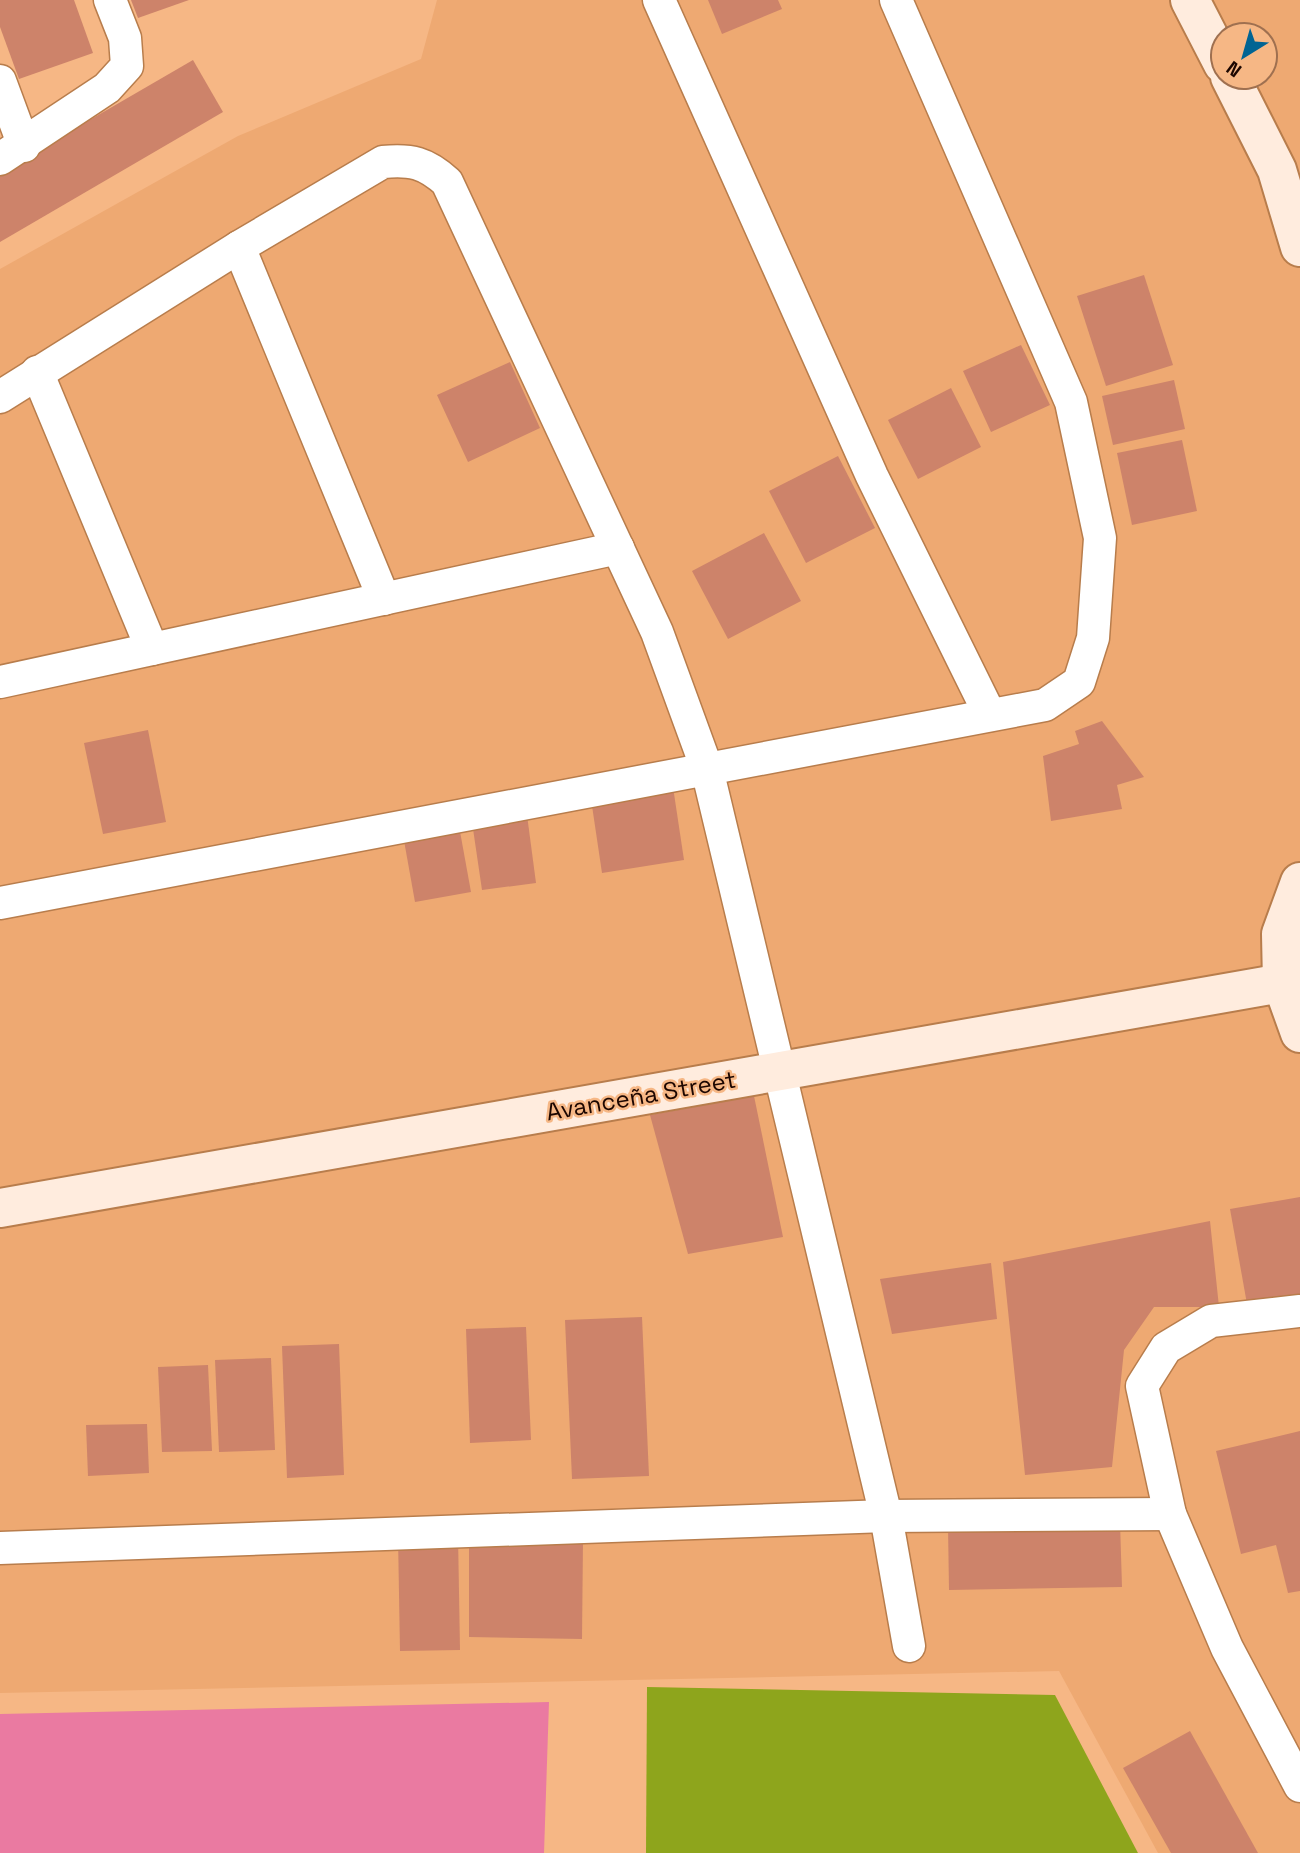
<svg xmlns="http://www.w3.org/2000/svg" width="1300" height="1853" viewBox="0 0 1300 1853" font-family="'Space Grotesk',sans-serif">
<rect width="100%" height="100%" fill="#f6b785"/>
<path fill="#eea972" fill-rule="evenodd" d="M 437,0 L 1300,0 L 1300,1853 L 1158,1853 L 1059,1671 L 0,1693 L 0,269 L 238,136 L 421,59 ZM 1223,35 L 1265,35 L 1265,77 L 1223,77 Z"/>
<polygon fill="#ea7aa1" points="549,1702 544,1853 0,1853 0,1714"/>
<polygon fill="#8ea51c" points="647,1687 1055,1695 1138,1853 646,1853"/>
<g fill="#cd836a">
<polygon points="0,0 74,0 93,53 19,79 0,27"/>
<polygon points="131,0 189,0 138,18"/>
<polygon points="708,0 778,0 782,9 722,34"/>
<polygon points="193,60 223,112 0,242 0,172"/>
<polygon points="1144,275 1173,365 1106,386 1077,296"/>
<polygon points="1021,345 1050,405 991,432 963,371"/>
<polygon points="510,362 540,428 468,462 437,395"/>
<polygon points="1174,380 1185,429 1113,445 1102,396"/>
<polygon points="951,388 981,447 918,479 888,420"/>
<polygon points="1182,440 1197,511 1132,525 1117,453"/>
<polygon points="838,456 875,528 806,563 769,491"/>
<polygon points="764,533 801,601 728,639 692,571"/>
<polygon points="1102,721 1144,777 1117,785 1122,809 1051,821 1043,756 1079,744 1075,731"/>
<polygon points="148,730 166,822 103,834 84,743"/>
<polygon points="673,787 684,860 602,873 591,799"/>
<polygon points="527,815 536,883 482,890 472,822"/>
<polygon points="459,826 471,892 415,902 403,835"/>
<polygon points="754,1096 783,1237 688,1254 650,1115"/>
<polygon points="1300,1197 1300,1297 1247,1304 1230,1209"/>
<polygon points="1210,1221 1219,1307 1154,1307 1124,1350 1112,1467 1025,1475 1003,1262"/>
<polygon points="991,1263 997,1319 892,1334 880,1279"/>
<polygon points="642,1317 649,1476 572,1479 565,1320"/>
<polygon points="526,1327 531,1440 470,1443 466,1329"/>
<polygon points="339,1344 344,1475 287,1478 282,1346"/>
<polygon points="271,1358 275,1450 219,1452 215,1360"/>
<polygon points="208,1365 212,1451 162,1452 158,1367"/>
<polygon points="147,1424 149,1473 88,1476 86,1425"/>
<polygon points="1300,1431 1300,1591 1288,1593 1276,1545 1241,1554 1216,1451"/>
<polygon points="1120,1522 1122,1587 949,1590 948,1525"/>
<polygon points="458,1535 460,1650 400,1651 398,1536"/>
<polygon points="469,1539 583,1540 582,1639 469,1637"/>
<polygon points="1190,1731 1258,1853 1171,1853 1123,1768"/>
</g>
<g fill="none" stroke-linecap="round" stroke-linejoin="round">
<g stroke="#b87d4c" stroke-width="35">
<g id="street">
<polyline points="659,0 872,476 990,715"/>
<polyline points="0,81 24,146"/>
<polyline points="0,159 107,88 127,66 125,38 110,0"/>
<polyline points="239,247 384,599"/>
<polyline points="37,372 152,649"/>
<path d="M 0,397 L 239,247 L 383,162 C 411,159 426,163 447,182 L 657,632 L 707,769 L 886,1516 L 909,1646"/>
<polyline points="0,682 618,548"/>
<polyline points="0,903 1045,705 1079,682 1093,638 1100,538 1071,402 896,0"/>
<polyline points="1300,1311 1211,1321 1166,1348 1142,1386 1170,1514 1227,1648 1300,1786"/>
<polyline points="0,1548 886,1516 1170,1514"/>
</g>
</g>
<g stroke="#b87d4c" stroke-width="42">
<g id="secondary">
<polyline points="1190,0 1223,64"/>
<polyline points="1230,77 1277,170 1300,247"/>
<polyline points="1300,882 1281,934 1282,983 1300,1033"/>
<polyline points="0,1208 1282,983"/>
</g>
</g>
<use href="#street" stroke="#fff" stroke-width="32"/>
<use href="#secondary" stroke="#ffecde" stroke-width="38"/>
</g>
<g text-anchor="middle" stroke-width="5" stroke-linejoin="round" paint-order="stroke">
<g font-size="24" fill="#1c0600" stroke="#f6b785">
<text transform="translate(641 1096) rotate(-10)" y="8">Avanceña Street</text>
</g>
</g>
<g transform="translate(1244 56) rotate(217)"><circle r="33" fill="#f6b785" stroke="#9f7050" stroke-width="2"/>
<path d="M0-5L12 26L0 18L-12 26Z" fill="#016493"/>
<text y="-10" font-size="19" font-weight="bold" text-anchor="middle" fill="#1c0600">N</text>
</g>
</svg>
